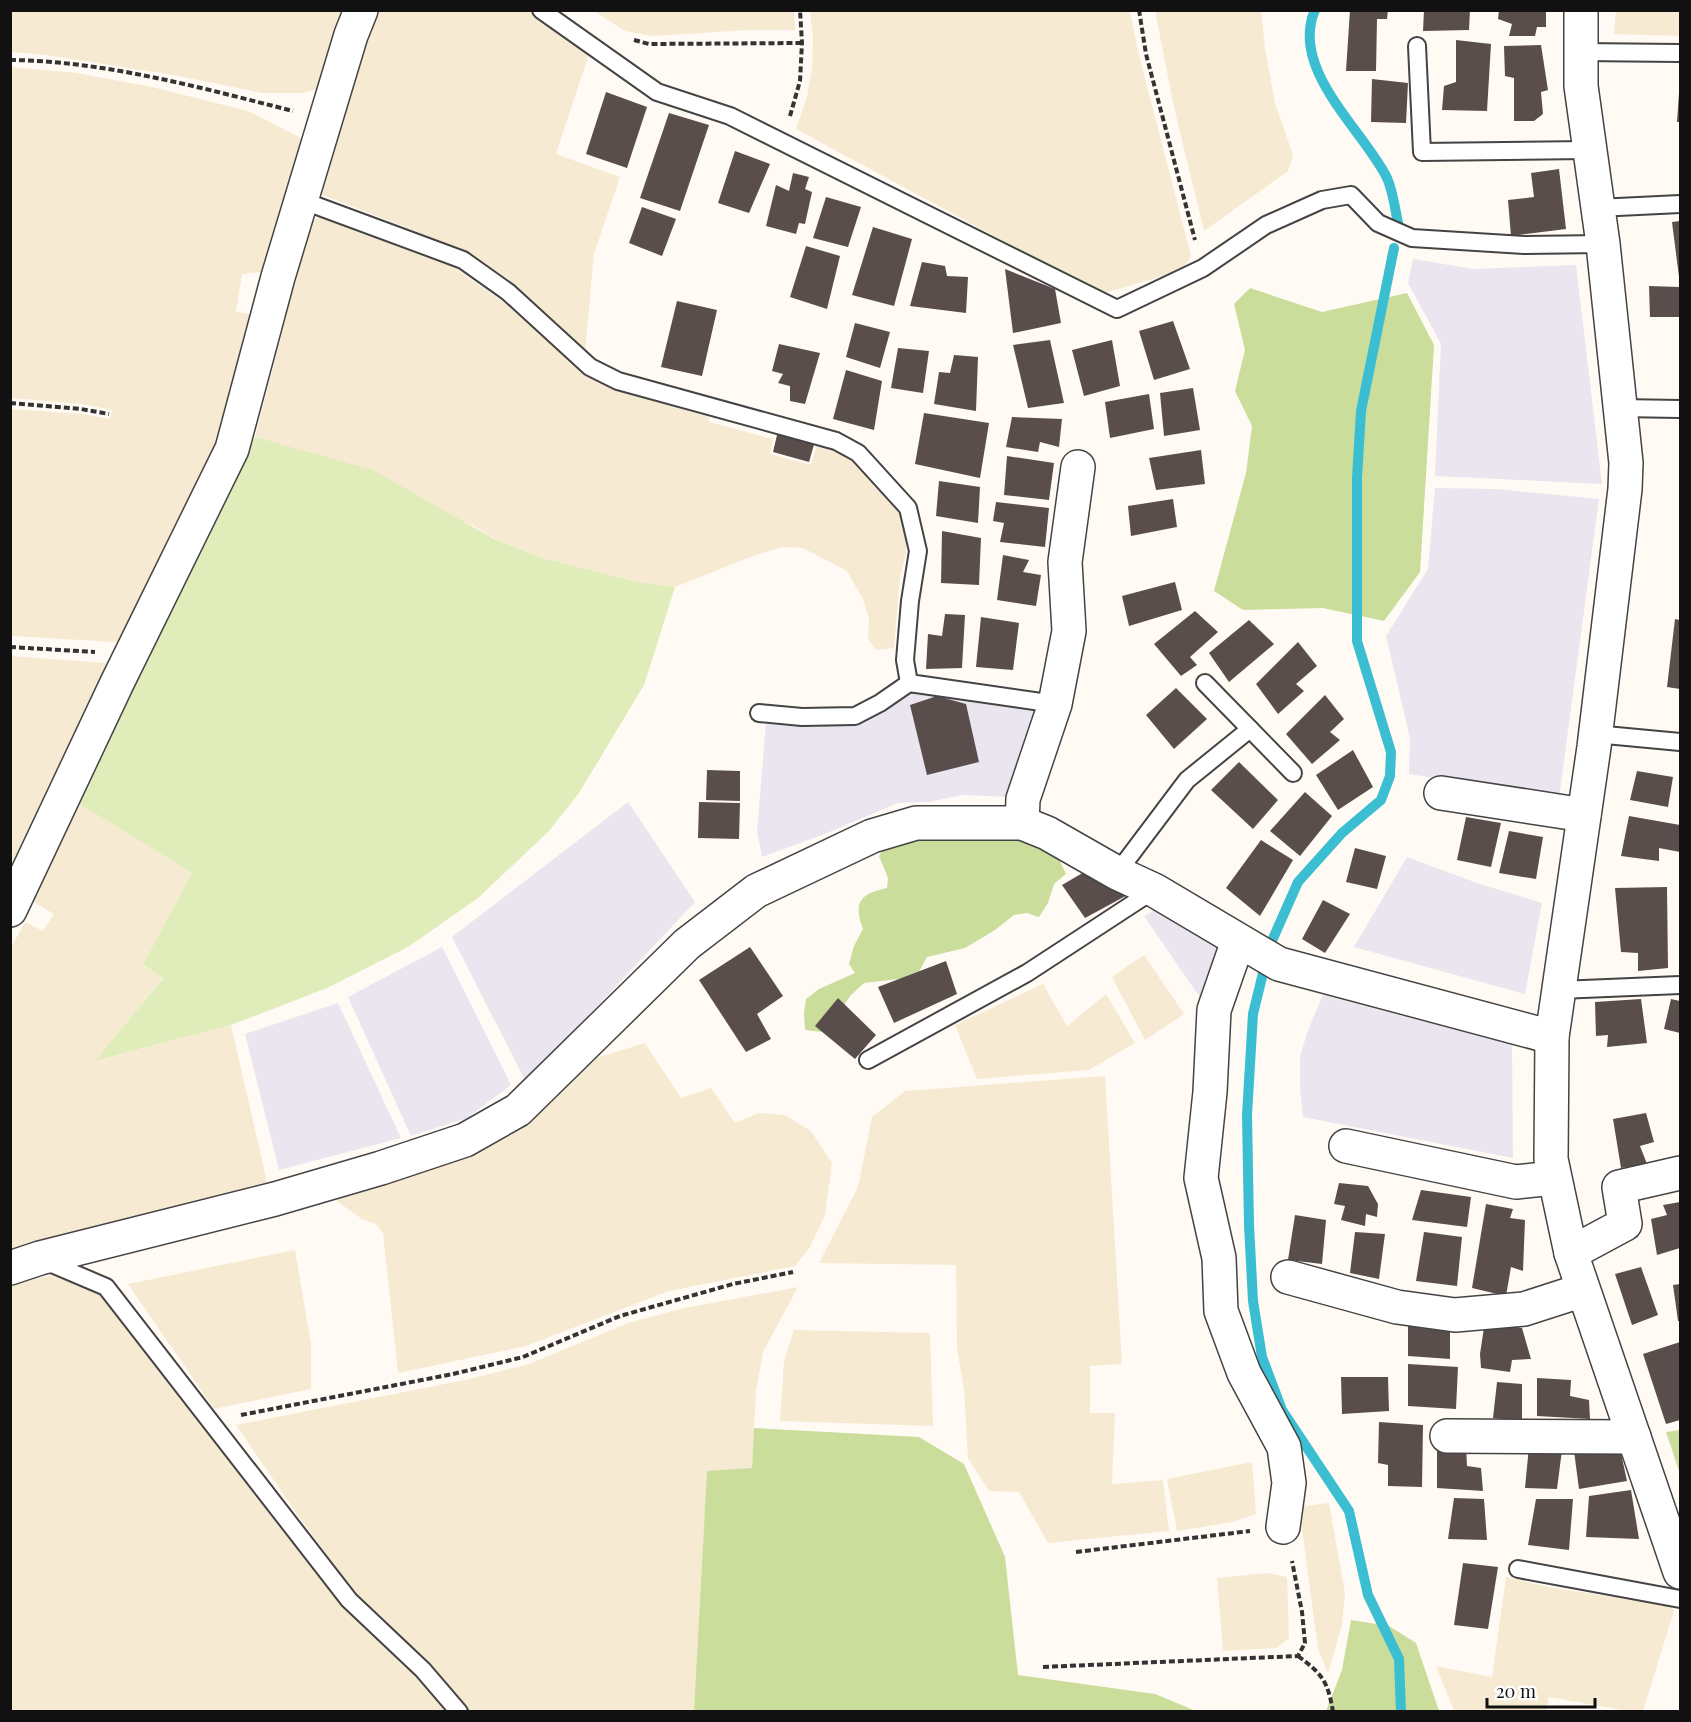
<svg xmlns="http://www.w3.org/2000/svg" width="1691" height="1722" viewBox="0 0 1691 1722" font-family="'Playfair Display',serif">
<rect width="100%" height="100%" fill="#fffaf4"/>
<g fill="#ebe5ef">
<polygon points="1413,259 1473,269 1576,265 1602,484 1435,476 1441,344 1408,283"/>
<polygon points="1435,488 1494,489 1599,499 1559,798 1409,774 1410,738 1386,636 1428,569"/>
<polygon points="910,689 963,696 1034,711 1013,797 962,795 929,802 898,803 827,833 762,857 757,832 766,723 806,724"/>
<polygon points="628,802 695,902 526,1082 452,937"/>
<polygon points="1407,857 1477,883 1542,903 1525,994 1354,947"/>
<polygon points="1162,906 1225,943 1201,999 1144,916"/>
<polygon points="442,947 511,1085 467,1118 411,1136 348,997"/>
<polygon points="1323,995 1512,1045 1513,1158 1303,1117 1300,1087 1300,1057 1308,1030"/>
<polygon points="338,1003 401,1138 279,1170 245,1034"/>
</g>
<g fill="#f7ead2">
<polygon points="10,11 11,10 341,11 317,89 303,93 262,93 173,75 46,55 11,52"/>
<polygon points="374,11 530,11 589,54 556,154 620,177 594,254 585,352 497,273 463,250 318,193"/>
<polygon points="594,11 794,11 795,30 749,30 652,36 625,31"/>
<polygon points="810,11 1130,11 1138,51 1191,256 1183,270 1101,294 796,129 807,97 812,68 813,38"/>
<polygon points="1155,11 1261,11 1265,48 1275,103 1293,155 1288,171 1204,231 1174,107"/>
<polygon points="1616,11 1680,11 1680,36 1614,34"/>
<polygon points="11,67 77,73 152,87 248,111 301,138 270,271 242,274 236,312 262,316 232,426 133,630 116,642 11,636 10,409 83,414 110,419 112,410 81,404 11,398"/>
<polygon points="319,217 454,267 507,305 584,370 616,390 709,417 709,422 773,439 770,454 811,465 818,442 843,452 862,470 869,481 900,514 906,532 906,554 900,576 894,648 876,650 868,639 869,619 863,599 847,571 803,548 782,547 753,556 675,587 638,582 543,558 497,540 474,526 255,437 311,222"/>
<polygon points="11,656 119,664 11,892"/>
<polygon points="78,803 192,873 143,964 163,977 96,1061 231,1025 267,1182 11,1254 11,948 25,922 43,931 54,914 32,901"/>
<polygon points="1144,955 1184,1014 1145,1040 1112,977"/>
<polygon points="1043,984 1067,1026 1106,994 1135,1043 1089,1070 977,1079 955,1025"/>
<polygon points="645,1043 681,1098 711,1088 735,1123 759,1113 785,1115 811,1131 832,1163 825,1215 810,1247 795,1266 669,1291 526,1346 398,1373 383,1233 376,1224 362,1219 338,1202 330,1192 583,1062"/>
<polygon points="1105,1076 1122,1364 1090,1366 1090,1413 1115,1413 1112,1484 1163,1480 1169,1531 1048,1543 1019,1492 989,1491 968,1458 964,1390 957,1348 956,1265 819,1263 858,1187 872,1117 905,1091"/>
<polygon points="295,1250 311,1344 311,1389 214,1409 128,1284"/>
<polygon points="51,1275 104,1296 341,1603 420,1676 452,1711 11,1711 10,1292 14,1283"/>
<polygon points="798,1287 763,1352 756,1392 752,1468 707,1472 694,1711 467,1711 435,1673 368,1611 297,1514 236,1425 465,1380 529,1364 628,1323 680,1309"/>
<polygon points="794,1330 930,1333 933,1426 780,1421 784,1361"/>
<polygon points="1252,1462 1256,1514 1233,1522 1177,1531 1167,1479"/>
<polygon points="1329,1503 1345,1593 1342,1625 1328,1673 1318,1649 1299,1507"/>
<polygon points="1267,1573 1287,1577 1289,1638 1277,1648 1223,1651 1217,1578"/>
<polygon points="1506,1577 1548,1587 1671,1606 1674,1611 1643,1711 1628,1711 1549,1697 1546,1711 1454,1711 1436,1666 1492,1677"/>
</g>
<polygon fill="#e1ecbb" points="255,437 373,470 496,540 543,558 638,582 675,587 644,685 579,793 549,831 478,898 408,947 327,988 231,1025 95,1061 163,978 143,964 192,873 78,803"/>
<g fill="#cadd9a">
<polygon points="1250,288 1322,312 1407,293 1434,345 1420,572 1384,621 1323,608 1243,610 1214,591 1246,473 1252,426 1235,391 1245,350 1234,304"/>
<path d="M 915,831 L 1012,831 L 1056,853 L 1066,874 L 1054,884 L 1048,903 L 1039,917 L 1027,913 L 1014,915 L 995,930 L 965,948 L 927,957 L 916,977 L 864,983 L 850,996 L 833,1022 L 823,1032 L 805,1030 L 804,1013 L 806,999 L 819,989 L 855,973 L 849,964 L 854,946 L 863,929 C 853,902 860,894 887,888 L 888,878 L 879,856 L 885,846 Z"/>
<polygon points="754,1428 919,1437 964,1464 1005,1557 1018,1675 1155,1694 1196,1711 694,1711 707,1471 752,1468"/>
<polygon points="1680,1430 1680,1474 1666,1432"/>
<polygon points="1351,1620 1389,1626 1416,1643 1439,1711 1326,1711 1342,1670"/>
</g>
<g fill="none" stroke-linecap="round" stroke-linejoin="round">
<g stroke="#3bbed2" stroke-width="10">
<path d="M 1315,10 C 1289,69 1364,131 1387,178 C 1393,191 1395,209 1398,223"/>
<polyline points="1271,943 1298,882 1342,833 1381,800 1390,776 1391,752 1357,641 1357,478 1361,411 1394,248"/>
<polyline points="1263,973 1253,1014 1247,1115 1249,1225 1253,1301 1262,1357 1282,1410 1349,1511 1368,1595 1399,1659 1401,1712"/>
</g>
</g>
<g fill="#5a4e4c">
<polygon points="1350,10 1388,10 1387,19 1377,19 1376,71 1346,71"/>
<polygon points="1424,10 1470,10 1469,30 1423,31"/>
<polygon points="1499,10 1546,10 1546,27 1537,27 1535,36 1509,36 1512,24 1498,19"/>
<polygon points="1456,40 1491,44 1487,111 1442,110 1444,86 1456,82"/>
<polygon points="1541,45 1548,90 1541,92 1543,114 1534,121 1514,121 1514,78 1505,76 1504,46"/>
<polygon points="1372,79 1408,83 1406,123 1371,122"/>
<polygon points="606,92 647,107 627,168 586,154"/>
<polygon points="1679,93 1680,93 1680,122 1677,122"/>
<polygon points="669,113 709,125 680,211 640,198"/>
<polygon points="735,151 770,164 749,213 718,203"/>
<polygon points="1559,169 1566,229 1511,236 1508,200 1534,197 1531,173"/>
<polygon points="793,173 809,177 805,189 812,192 805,224 799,223 796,234 766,226 776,185 789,191"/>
<polygon points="826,197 861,207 848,247 813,238"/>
<polygon points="642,207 676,219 662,256 629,243"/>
<polygon points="1680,221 1680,277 1679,277 1672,222"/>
<polygon points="873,227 912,239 894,306 852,295"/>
<polygon points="806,246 840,256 827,309 790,297"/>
<polygon points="922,262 945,266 947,276 968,277 966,313 910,306"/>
<polygon points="1005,269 1055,289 1061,323 1013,333"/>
<polygon points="1649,286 1680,287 1680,317 1650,317"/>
<polygon points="677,301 717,310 702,376 661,367"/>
<polygon points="1173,321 1190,369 1154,380 1139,331"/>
<polygon points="855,323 890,332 880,368 846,357"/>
<polygon points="1050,340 1064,403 1028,408 1013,345"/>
<polygon points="1112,340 1120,386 1084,396 1072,350"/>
<polygon points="779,344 820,353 805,404 790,401 790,386 778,383 783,374 772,371"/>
<polygon points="898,348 929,351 923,393 891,388"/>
<polygon points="954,355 978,357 976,411 934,404 939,372 950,373"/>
<polygon points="846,370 882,381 874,430 833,419"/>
<polygon points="1193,388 1200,430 1164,436 1160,393"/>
<polygon points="1149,394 1154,429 1110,438 1105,402"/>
<polygon points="924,413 989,423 980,478 915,464"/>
<polygon points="1012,417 1062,419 1059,447 1040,442 1038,452 1006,447"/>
<polygon points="778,431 815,441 809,462 773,452"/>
<polygon points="1201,450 1205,484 1156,490 1149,458"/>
<polygon points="1007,456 1054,463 1049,500 1004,495"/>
<polygon points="939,481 980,487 978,523 936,516"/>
<polygon points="1173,499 1177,527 1131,536 1128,506"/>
<polygon points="996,502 1049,508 1045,547 1000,542 1004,523 993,521"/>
<polygon points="942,531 981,538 979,585 941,583"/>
<polygon points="1003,555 1029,560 1023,572 1041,575 1036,606 997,600"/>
<polygon points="1175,582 1182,610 1129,626 1122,596"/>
<polygon points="1195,611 1218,632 1190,657 1197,665 1181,676 1154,644"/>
<polygon points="945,614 965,615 962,668 926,669 928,634 942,636"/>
<polygon points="981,617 1019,623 1013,670 976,667"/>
<polygon points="1675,619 1680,620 1680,689 1667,687"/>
<polygon points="1249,620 1274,644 1229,682 1209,653"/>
<polygon points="1298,642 1317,666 1296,684 1304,691 1278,714 1256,684"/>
<polygon points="1176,688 1207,719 1174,749 1146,715"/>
<polygon points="1325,695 1344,719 1330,732 1340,740 1312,764 1286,734"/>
<polygon points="937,696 966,704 979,762 927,775 910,705"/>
<polygon points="1353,750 1373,787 1338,810 1316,775"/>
<polygon points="1239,762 1278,800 1253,829 1211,790"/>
<polygon points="707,770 740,771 740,801 706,800"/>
<polygon points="1637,771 1673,777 1668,807 1630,800"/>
<polygon points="1305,792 1332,816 1300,856 1270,831"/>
<polygon points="699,802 740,803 739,839 698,838"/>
<polygon points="1629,816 1680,825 1680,852 1659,848 1659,861 1621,856"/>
<polygon points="1466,817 1501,823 1491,867 1457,860"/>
<polygon points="1509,831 1543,837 1536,879 1499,873"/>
<polygon points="1261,840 1293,860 1260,916 1226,888"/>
<polygon points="1355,848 1386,856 1377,889 1346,882"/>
<polygon points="1091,868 1133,892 1085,918 1062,885"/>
<polygon points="1667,887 1668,968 1638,971 1638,953 1621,952 1615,888"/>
<polygon points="1323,900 1350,914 1325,953 1302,939"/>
<polygon points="750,947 783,996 757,1014 771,1039 746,1052 699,980"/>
<polygon points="946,961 957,994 894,1023 878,987"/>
<polygon points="838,998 876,1035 855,1059 815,1026"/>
<polygon points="1641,999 1647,1043 1607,1047 1608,1035 1596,1036 1595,1002"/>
<polygon points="1671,999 1680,1001 1680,1033 1664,1029"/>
<polygon points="1646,1113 1654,1142 1640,1146 1647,1164 1621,1168 1613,1119"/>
<polygon points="1339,1183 1368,1186 1378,1204 1377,1217 1366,1214 1365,1226 1341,1220 1345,1206 1334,1204"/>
<polygon points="1421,1190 1471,1197 1467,1227 1412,1220"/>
<polygon points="1680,1202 1680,1248 1657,1255 1651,1219 1667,1215 1663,1205"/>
<polygon points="1486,1204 1513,1209 1510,1218 1525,1220 1523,1271 1511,1267 1506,1296 1472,1288"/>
<polygon points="1295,1215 1326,1220 1322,1264 1288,1260"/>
<polygon points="1355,1232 1385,1234 1379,1279 1350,1273"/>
<polygon points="1424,1232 1462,1237 1457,1286 1416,1281"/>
<polygon points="1641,1267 1658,1315 1632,1325 1615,1274"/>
<polygon points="1680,1284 1680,1321 1678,1321 1673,1285"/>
<polygon points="1408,1319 1450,1323 1450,1359 1408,1356"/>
<polygon points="1485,1321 1522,1328 1531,1359 1512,1360 1510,1372 1481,1368 1480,1354"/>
<polygon points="1680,1342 1680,1420 1666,1424 1643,1354"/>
<polygon points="1408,1364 1458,1367 1456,1409 1408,1406"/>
<polygon points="1341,1377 1388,1377 1389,1411 1342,1414"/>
<polygon points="1537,1378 1571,1380 1570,1396 1589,1400 1590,1419 1537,1416"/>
<polygon points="1497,1382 1522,1384 1522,1421 1493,1418"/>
<polygon points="1379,1422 1423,1425 1422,1487 1388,1486 1388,1465 1378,1463"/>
<polygon points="1619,1444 1627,1481 1579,1489 1574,1451"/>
<polygon points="1437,1445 1466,1446 1467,1466 1481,1468 1483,1491 1437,1488"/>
<polygon points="1529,1446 1562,1450 1557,1489 1525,1488"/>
<polygon points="1631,1490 1639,1539 1586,1537 1589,1496"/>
<polygon points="1454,1498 1484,1499 1487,1540 1448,1539"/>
<polygon points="1536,1499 1573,1499 1569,1550 1528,1545"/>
<polygon points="1463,1563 1498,1567 1488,1629 1454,1625"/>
</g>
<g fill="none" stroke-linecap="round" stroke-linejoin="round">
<g stroke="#444" stroke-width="20">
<g id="service">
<polyline points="541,10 657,92 730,116 1117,309 1203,268 1266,225 1322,200 1351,195 1378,223 1412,238 1524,245 1603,244"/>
<polyline points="1417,46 1422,152 1589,150"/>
<polyline points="1580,52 1680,53"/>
<polyline points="301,200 463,260 508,292 590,367 618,381 836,441 858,453 908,508 918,551 910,601 905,660 909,683 1055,704"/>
<polyline points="1597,208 1680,204"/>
<polyline points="1620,408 1680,409"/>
<polyline points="1205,683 1293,773"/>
<polyline points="759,713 802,717 855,716 880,703 909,683"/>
<polyline points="1595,734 1680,742"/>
<polyline points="1117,873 1187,780 1250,729"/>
<polyline points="1559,990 1680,985"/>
<polyline points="868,1060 1027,973 1154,890"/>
<polyline points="45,1261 106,1287 349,1600 423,1670 459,1712"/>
<polyline points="1518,1569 1680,1599"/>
</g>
</g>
<g stroke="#444" stroke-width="36">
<g id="minor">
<polyline points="1441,793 1584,815"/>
<polyline points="1022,823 1023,799 1055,704 1069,631 1065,562 1078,467"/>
<polyline points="10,910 117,683 232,449 278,277 351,35 361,10"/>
<polyline points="1238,941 1214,1010 1210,1092 1201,1178 1219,1258 1221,1311 1244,1373 1284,1447 1289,1483 1283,1527"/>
<polyline points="1346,1146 1516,1182 1554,1178"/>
<polyline points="1571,1253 1625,1224 1619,1187 1680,1173"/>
<polyline points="10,1268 40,1258 275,1199 381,1168 465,1140 518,1110 687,944 756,891 872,836 916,823 1022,823 1047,833 1117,873 1154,890 1279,964 1552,1037"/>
<polyline points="1288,1277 1397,1307 1455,1315 1524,1309 1583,1290"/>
<polyline points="1447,1436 1634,1437"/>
</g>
</g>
<g stroke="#444" stroke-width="36">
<polyline id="tertiary" points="1581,10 1581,86 1603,244 1626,463 1625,489 1594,747 1552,1037 1551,1159 1571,1253 1680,1572"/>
</g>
<g stroke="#333" stroke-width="4" stroke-dasharray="6 3" stroke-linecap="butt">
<polyline points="1139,10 1146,54 1195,240"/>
<polyline points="634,40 649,44 802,43"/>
<path d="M 10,60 C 105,61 202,88 293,111"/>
<polyline points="790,116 800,81 802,43 800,10"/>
<polyline points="10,403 81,409 109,414"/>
<polyline points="10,647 95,652"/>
<polyline points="241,1415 453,1374 523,1357 620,1316 733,1284 793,1272"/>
<polyline points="1076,1552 1250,1531"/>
<path d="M 1298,1656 C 1322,1674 1328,1681 1333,1712"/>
<polyline points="1043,1667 1298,1656 1305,1643 1302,1612 1292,1561"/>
</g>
<use href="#service" stroke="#fff" stroke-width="16"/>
<use href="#minor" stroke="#fff" stroke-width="33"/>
<use href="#tertiary" stroke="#fff" stroke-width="33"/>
</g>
<rect width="1691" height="1722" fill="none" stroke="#111111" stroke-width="24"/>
<path d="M1487 1698v9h108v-9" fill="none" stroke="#111111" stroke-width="3"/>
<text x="1496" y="1698" font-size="18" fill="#111111" stroke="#ffffff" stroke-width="4.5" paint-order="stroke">20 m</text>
</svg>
